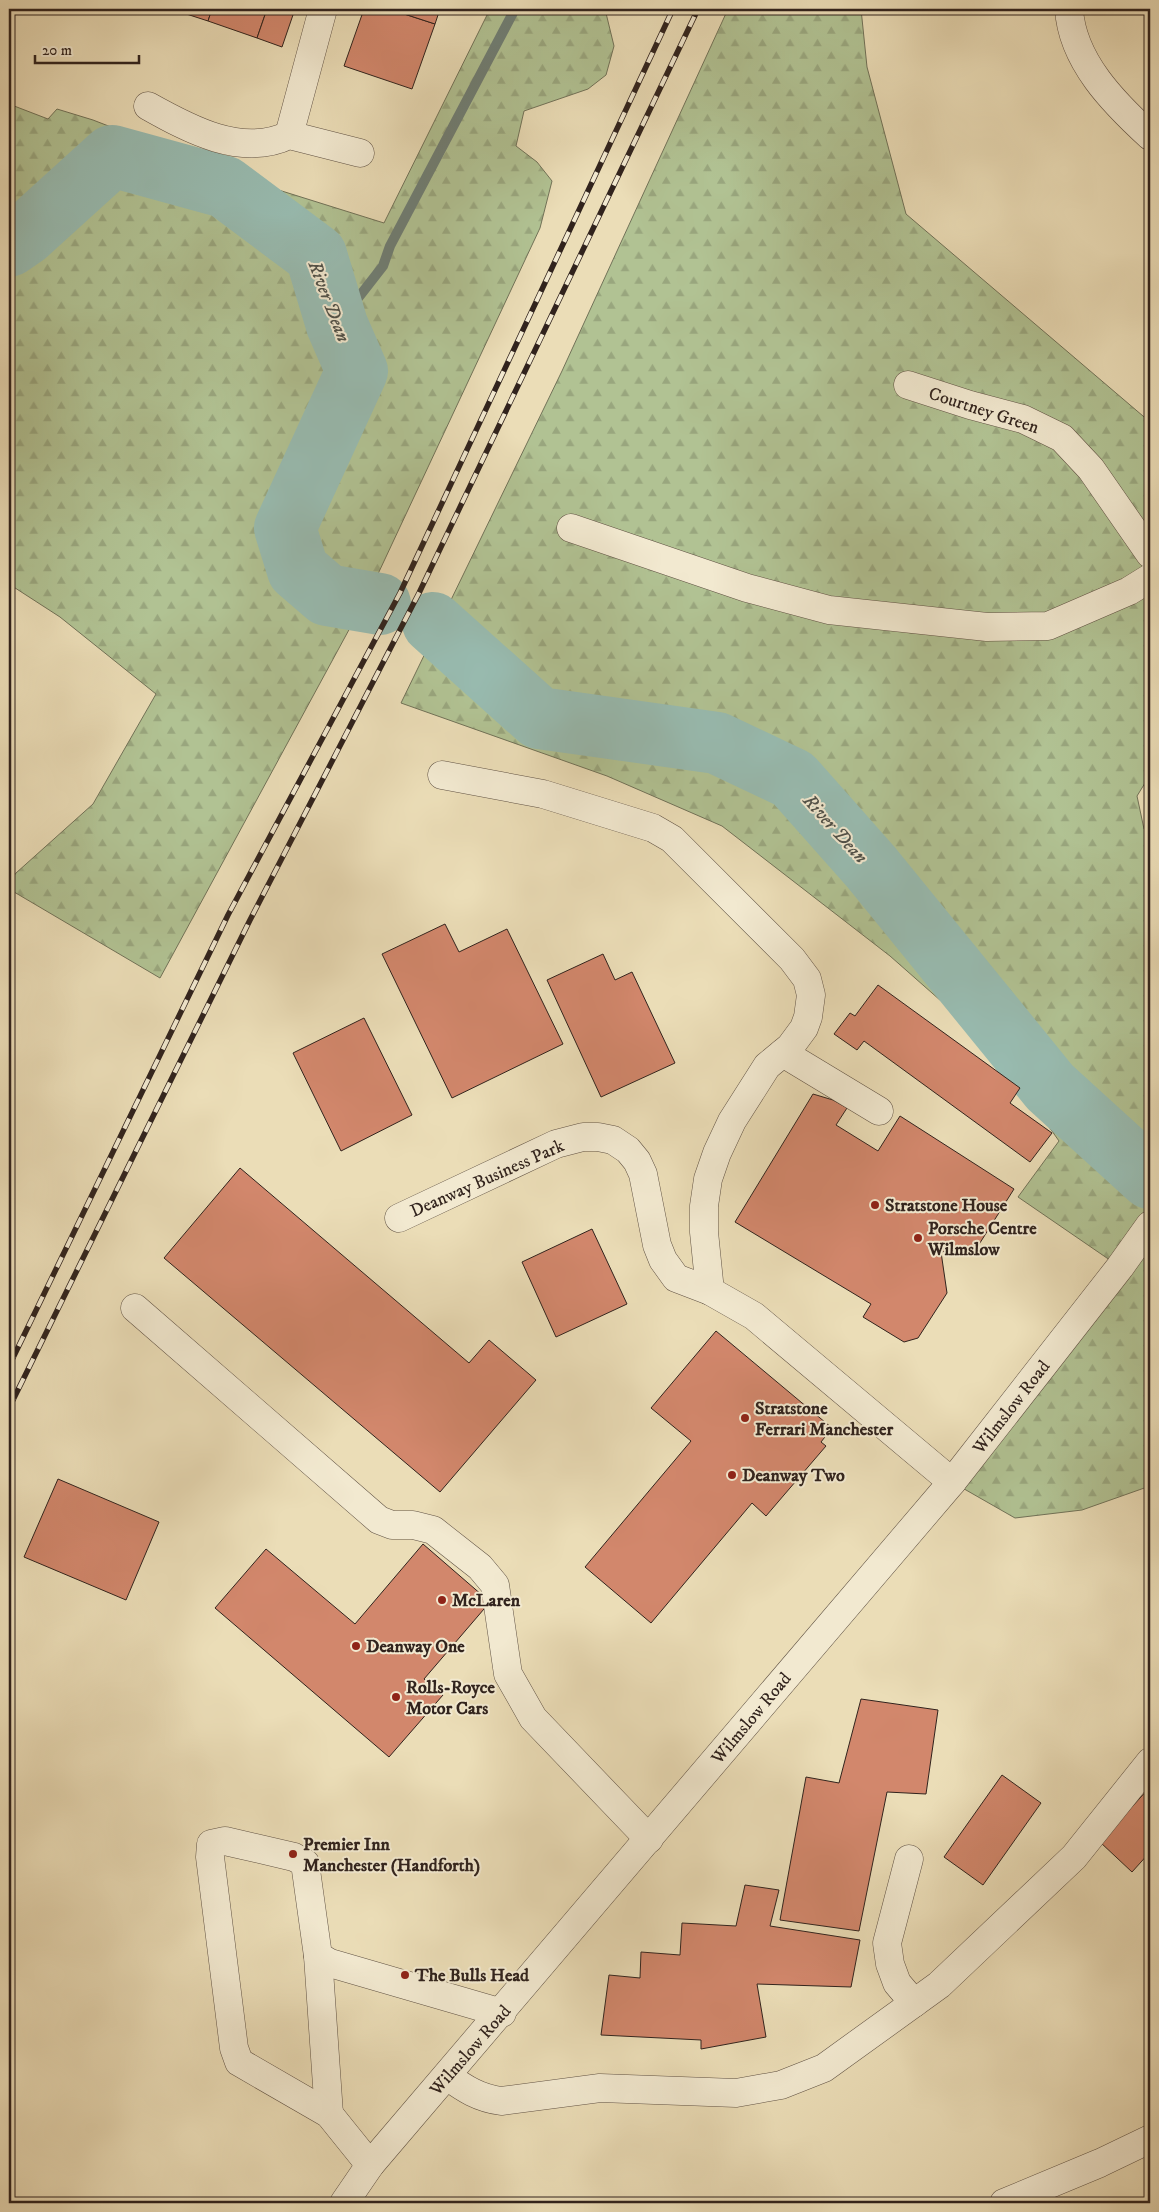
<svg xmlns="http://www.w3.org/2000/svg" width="1159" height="2212" viewBox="0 0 1159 2212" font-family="'IM FELL DW Pica',serif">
<defs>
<pattern id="forest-firs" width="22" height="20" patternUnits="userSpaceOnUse" patternTransform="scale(1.25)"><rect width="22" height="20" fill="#b1c293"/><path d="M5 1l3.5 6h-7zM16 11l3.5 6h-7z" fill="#99a67e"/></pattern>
</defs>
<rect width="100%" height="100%" fill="#ebddb7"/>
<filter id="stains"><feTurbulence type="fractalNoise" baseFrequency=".004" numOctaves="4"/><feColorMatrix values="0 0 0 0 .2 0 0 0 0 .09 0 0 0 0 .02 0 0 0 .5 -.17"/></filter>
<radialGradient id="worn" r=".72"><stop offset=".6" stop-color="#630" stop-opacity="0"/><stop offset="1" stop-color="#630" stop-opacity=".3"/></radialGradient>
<g fill="url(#forest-firs)" stroke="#717258">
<polygon points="490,9 605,9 614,46 606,75 588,89 524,111 516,146 537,162 552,181 540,228 370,591 160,978 9,889 9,883 16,873 93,804 156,694 60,617 9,584 9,104 48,119 57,109 93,120 253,182 384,223"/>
<polygon points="728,9 861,9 867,67 906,214 1150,422 1150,775 1137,796 1144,829 1150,830 1150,1486 1082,1510 1015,1518 952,1482 1120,1267 1018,1197 1059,1141 991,1045 890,956 722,826 607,776 401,703 562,371"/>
</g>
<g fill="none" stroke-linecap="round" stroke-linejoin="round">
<polyline stroke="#6f7e75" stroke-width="10" points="337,325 383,266 390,246 515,9"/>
<g stroke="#98bbb0" stroke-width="62">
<polyline points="9,246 25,235 112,156 225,187 316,255 337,325 357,371 285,528 298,570 327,595 380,604"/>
<polyline points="433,623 539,718 717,743 793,779 871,867 1050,1087 1150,1178"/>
</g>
</g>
<g fill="#d2876c" stroke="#31231d">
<polygon points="171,9 212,9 208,21"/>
<polygon points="212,9 267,9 257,38 208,21"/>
<polygon points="267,9 295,9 282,47 257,38"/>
<polygon points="364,9 389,9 435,24 412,89 344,66"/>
<polygon points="389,9 440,9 435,24"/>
<polygon points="445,924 459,952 507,929 563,1044 452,1098 382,954"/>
<polygon points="603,954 615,980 632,972 675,1063 601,1097 547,980"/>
<polygon points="878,985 1020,1088 1010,1103 1052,1133 1030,1162 864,1041 857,1050 834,1034 850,1013 855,1016"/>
<polygon points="364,1018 412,1115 341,1151 293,1053"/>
<polygon points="813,1094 833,1100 847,1108 836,1125 878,1151 900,1116 1014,1189 978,1246 941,1252 947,1293 918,1338 904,1342 863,1317 871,1304 735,1222"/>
<polygon points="240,1168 469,1363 489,1340 536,1380 440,1492 164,1258"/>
<polygon points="592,1229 627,1304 556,1337 522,1262"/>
<polygon points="716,1331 832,1428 821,1442 826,1446 766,1516 752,1503 651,1623 585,1567 691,1441 651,1408"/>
<polygon points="58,1479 159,1522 126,1600 24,1557"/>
<polygon points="423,1544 490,1602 424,1679 443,1695 389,1757 215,1608 266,1549 355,1624"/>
<polygon points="861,1699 938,1710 926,1794 887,1792 859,1931 780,1920 806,1777 839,1783"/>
<polygon points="1002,1775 1041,1803 983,1885 944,1857"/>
<polygon points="1150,1787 1150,1852 1132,1872 1100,1842"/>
<polygon points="745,1885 779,1890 770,1926 860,1940 851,1987 757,1984 766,2037 701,2049 701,2040 601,2035 609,1975 640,1978 641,1952 680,1955 682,1923 736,1926"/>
</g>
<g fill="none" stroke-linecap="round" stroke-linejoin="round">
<g stroke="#605244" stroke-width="29">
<g id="minor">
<path d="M 1069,9 C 1072,61 1114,103 1150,136"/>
<path d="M 148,106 C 189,129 242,158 289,135 L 360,153"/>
<polyline points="289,135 323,9"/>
<polyline points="908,385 970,405 1023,419 1062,438 1091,469 1150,554"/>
<polyline points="571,528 747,588 829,610 987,627 1048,626 1129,591 1150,578"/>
<polyline points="442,775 543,794 653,828 672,839 792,959 807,979 811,995 808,1017 804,1028 790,1047 767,1066 732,1121 717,1153 708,1179 704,1206 704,1232 710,1291"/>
<polyline points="783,1053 879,1111"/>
<polyline points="399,1218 556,1144 583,1137 598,1137 613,1140 628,1150 637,1161 643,1174 657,1245 663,1260 676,1278 710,1291 754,1316 952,1482"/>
<polyline points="135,1308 379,1520 392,1525 413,1525 433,1530 480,1567 495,1585 508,1674 533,1718 649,1839"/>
<polyline points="909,1859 887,1943 890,1964 897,1983 914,2003"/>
<polyline points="318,1956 329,2114"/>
<path d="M 447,2076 C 465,2089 479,2098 501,2101 L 600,2088 L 736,2093 L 781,2085 L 824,2068 L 939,1985 L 1074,1857 L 1150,1762"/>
<polyline points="370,2165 329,2114 239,2062 234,2048 210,1857 211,1844 225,1841 294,1857 305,1863 318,1956 330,1963 502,2013"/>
<polyline points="344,2203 370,2165 952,1482 1120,1267 1150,1225"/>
<polyline points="1004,2203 1100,2163 1150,2139"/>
</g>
</g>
<use href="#minor" stroke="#f2e9d0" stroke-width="28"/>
<g stroke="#31231d" stroke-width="5.5">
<g id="rail">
<polyline points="9,1366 228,915 400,593 673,9"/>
<polyline points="9,1408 250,920 419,593 698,9"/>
</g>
</g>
<use href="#rail" stroke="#f2e9d0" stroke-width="4" stroke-dasharray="11" stroke-linecap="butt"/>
</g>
<g fill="#8f2418" stroke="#f2e9d0" stroke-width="2">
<circle cx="875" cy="1205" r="5"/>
<circle cx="918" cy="1238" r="5"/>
<circle cx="745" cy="1418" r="5"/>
<circle cx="732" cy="1475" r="5"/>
<circle cx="442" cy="1600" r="5"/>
<circle cx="356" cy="1646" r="5"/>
<circle cx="396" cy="1697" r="5"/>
<circle cx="293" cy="1854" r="5"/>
<circle cx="405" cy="1975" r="5"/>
</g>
<g text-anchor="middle" stroke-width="4" stroke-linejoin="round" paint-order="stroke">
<g font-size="18" fill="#31231d" stroke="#f2e9d0">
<text transform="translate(984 410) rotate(18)" y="6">Courtney Green</text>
<text transform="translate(487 1178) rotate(-24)" y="6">Deanway Business Park</text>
<text transform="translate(1011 1407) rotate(-52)" y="6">Wilmslow Road</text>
<text transform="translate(751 1718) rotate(-50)" y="6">Wilmslow Road</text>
<text transform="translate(470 2050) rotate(-49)" y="6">Wilmslow Road</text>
</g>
<g font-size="18" font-weight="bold" fill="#31231d" stroke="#f2e9d0" text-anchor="start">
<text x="885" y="1211">Stratstone House</text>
<text x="928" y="1234">Porsche Centre<tspan x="928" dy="21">Wilmslow</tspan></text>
<text x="755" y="1414">Stratstone<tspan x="755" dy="21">Ferrari Manchester</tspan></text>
<text x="742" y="1481">Deanway Two</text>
<text x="452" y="1606">McLaren</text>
<text x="366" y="1652">Deanway One</text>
<text x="406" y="1693">Rolls-Royce<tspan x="406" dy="21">Motor Cars</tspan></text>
<text x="303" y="1850">Premier Inn<tspan x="303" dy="21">Manchester (Handforth)</tspan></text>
<text x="415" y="1981">The Bulls Head</text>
</g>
<g font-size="19" font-style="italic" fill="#505149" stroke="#f2e9d0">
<text transform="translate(330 301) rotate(69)" y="7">River Dean</text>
<text transform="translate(836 828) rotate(48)" y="7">River Dean</text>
</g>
</g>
<rect width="1159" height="2212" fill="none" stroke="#ebddb7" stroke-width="30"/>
<rect x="10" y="10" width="1139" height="2192" fill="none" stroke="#31231d" stroke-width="2.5"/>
<rect x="15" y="15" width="1129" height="2182" fill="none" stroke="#31231d"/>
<path d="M35 55v8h104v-8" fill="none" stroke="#31231d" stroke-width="2.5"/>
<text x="42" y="55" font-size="15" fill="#31231d" stroke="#f2e9d0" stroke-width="4" paint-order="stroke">20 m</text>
<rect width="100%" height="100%" filter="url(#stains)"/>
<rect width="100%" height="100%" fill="url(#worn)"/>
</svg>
